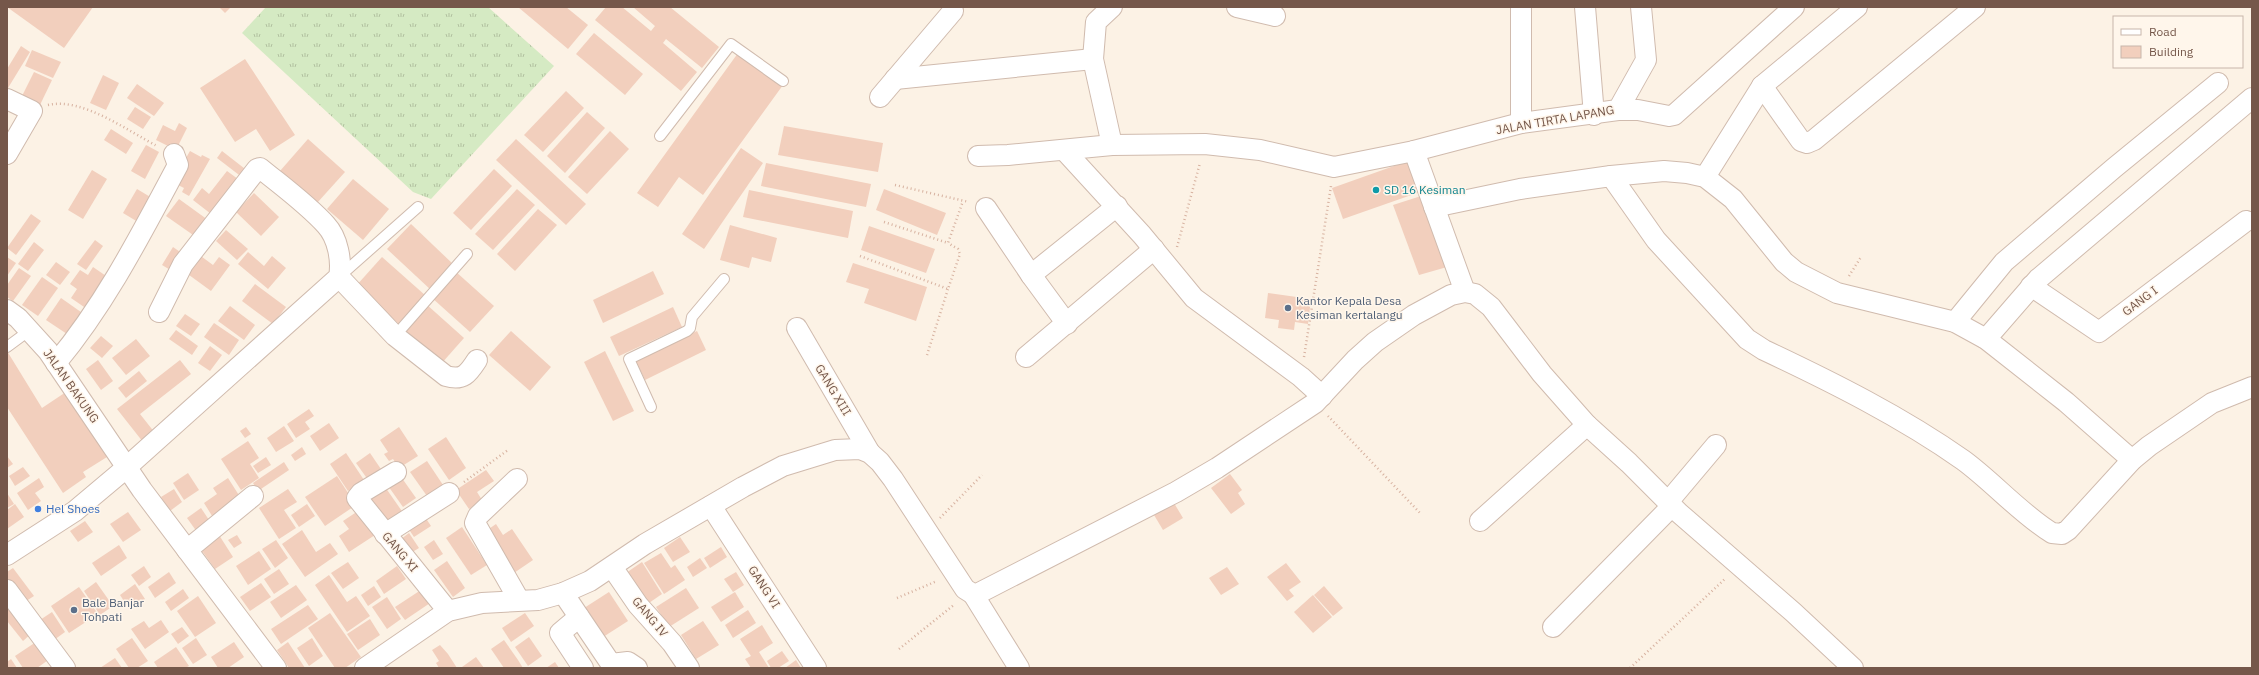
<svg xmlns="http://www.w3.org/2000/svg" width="2259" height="675" viewBox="0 0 2259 675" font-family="'IBM Plex Sans',sans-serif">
<defs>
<pattern id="grass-tufts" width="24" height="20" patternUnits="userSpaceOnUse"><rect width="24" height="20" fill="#d5eac3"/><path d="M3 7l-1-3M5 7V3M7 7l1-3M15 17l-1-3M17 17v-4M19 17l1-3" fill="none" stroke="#b1c0a0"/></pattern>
</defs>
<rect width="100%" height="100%" fill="#fcf2e5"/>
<polygon fill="url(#grass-tufts)" points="266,7 488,7 554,66 431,199 413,192 242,33"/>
<g fill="#f2cfbd">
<polygon points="7,7 93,7 64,48"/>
<polygon points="219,7 231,7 225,13"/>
<polygon points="518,7 566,7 588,25 568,49"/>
<polygon points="606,7 622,7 651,31 655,26 633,7 670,7 719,47 702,68 666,39 663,43 697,72 681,91 595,20"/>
<polygon points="594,33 643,74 625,95 576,54"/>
<polygon points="21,46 30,52 8,88 7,69"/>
<polygon points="32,50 61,62 53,78 25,66"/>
<polygon points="738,53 783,85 703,195 679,177 658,207 637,193"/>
<polygon points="245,59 295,135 270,151 256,129 235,142 200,88"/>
<polygon points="34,72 52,80 39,107 21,98"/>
<polygon points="103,75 119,83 106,110 90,103"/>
<polygon points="137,84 164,103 154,116 127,98"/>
<polygon points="566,91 584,108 543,152 524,135"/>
<polygon points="135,107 151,117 143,129 127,119"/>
<polygon points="587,112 605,128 565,173 547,156"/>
<polygon points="179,123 187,128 176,150 156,140 163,125 175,131"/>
<polygon points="784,126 883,143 878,172 778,155"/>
<polygon points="111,129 133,143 126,154 104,140"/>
<polygon points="610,131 629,149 587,194 568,177"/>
<polygon points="308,139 345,172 317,203 280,171"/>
<polygon points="516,139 586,204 566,225 496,160"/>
<polygon points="146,145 159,152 145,179 131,171"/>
<polygon points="741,148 763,163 704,249 682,234"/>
<polygon points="190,151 201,157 202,155 210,159 189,196 182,192 184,188 172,182"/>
<polygon points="222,151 249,172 243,178 217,158"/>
<polygon points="1408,161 1420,192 1343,219 1332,188"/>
<polygon points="766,163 871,184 866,207 761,186"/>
<polygon points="494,169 512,186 471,230 453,213"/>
<polygon points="92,170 107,179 83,219 68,210"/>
<polygon points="227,171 242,182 215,217 193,200 202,188 209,194"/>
<polygon points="353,179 389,209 363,240 327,209"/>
<polygon points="137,189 152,198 138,222 123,213"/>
<polygon points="517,189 535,205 493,250 475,234"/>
<polygon points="884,189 946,213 937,235 876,210"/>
<polygon points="749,190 853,211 848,238 743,217"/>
<polygon points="254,193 279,217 261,236 236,212"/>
<polygon points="1421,196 1447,267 1419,275 1393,205"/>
<polygon points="179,199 208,220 196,237 166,216"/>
<polygon points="538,209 557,225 515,271 497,254"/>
<polygon points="31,214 41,221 16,255 7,248"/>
<polygon points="411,224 454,265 431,290 387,249"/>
<polygon points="730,225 777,238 771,262 752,257 749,268 720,260"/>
<polygon points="869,226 935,249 926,273 861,250"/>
<polygon points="226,230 248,249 237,260 216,241"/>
<polygon points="95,240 103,246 86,270 77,264"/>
<polygon points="34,242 44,250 28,271 18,264"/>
<polygon points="173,247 183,254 172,271 162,265"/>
<polygon points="248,252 264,266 272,256 286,268 268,289 238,264"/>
<polygon points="198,254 213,265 219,257 230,265 211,291 185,272"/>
<polygon points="7,257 16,263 7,276"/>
<polygon points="382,257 426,296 400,325 356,286"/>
<polygon points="56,262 70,272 60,285 46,275"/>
<polygon points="853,263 927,287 916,321 864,303 869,289 846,282"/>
<polygon points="93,267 109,278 87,309 71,298 77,289 70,284 80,270 88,275"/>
<polygon points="19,268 31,276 13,301 7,297 7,285"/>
<polygon points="455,271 494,306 470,332 431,297"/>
<polygon points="653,271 664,294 603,323 593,300"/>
<polygon points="42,277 58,288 38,316 22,305"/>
<polygon points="255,284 286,307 273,324 242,301"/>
<polygon points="1268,293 1311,299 1308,324 1295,322 1294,330 1278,328 1279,320 1265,318"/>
<polygon points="61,298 88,317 73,338 46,320"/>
<polygon points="426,304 464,338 441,364 403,330"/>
<polygon points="230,306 255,325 244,340 218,321"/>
<polygon points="673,307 682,327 619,356 610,337"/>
<polygon points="185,314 200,324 191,336 176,326"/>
<polygon points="214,323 239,340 229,355 204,337"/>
<polygon points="176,330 198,346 192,355 169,339"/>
<polygon points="511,331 551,367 530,391 489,355"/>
<polygon points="697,331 706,350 645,380 636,361"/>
<polygon points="101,336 113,346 102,358 90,348"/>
<polygon points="136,339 150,356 126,375 112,358"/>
<polygon points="210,346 222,355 210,371 198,363"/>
<polygon points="7,351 42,408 66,392 107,457 83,472 86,477 63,493 7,407"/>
<polygon points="605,351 634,411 613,421 584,362"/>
<polygon points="98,360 113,381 101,390 86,369"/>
<polygon points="180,360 191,374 140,414 155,433 143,442 117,409"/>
<polygon points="139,371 147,381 126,398 118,388"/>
<polygon points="309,409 314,416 305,422 310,429 296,438 287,424"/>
<polygon points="329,423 339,438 320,451 310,436"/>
<polygon points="284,426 294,441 276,452 267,438"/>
<polygon points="246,427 251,434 245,438 240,431"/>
<polygon points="399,427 418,456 399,468 393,459 389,461 384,454 388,452 380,440"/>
<polygon points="446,437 466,468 449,480 428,449"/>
<polygon points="248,441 259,458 250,464 259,478 241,490 221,459"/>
<polygon points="302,447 306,454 295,461 291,455"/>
<polygon points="346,453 364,480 348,491 330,464"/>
<polygon points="370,453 385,475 371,484 356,463"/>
<polygon points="7,456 13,464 7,468"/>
<polygon points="266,457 271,465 258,473 253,466"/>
<polygon points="427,461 443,485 427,496 410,472"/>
<polygon points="284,462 289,470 258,491 253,483"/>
<polygon points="23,467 30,476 15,486 9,476"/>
<polygon points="486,470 494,481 477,492 482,500 469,509 456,490"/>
<polygon points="188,473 199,490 184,500 173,483"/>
<polygon points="399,474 416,498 403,507 386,483"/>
<polygon points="1230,474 1242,490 1238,493 1245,504 1231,514 1211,488"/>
<polygon points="337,476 356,505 325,526 305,497"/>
<polygon points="39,478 44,487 35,493 41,501 28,510 17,493"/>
<polygon points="228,478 242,500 214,519 204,503 217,494 213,488"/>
<polygon points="383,484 406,517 384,532 361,499"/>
<polygon points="174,489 182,502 170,511 161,497"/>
<polygon points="288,489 297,502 284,510 296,528 279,539 259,508"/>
<polygon points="7,493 14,504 7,508"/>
<polygon points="1174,503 1183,518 1163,530 1154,515"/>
<polygon points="15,504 24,517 7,529 7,510"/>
<polygon points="307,504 315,516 299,527 291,515"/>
<polygon points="201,508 211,523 197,532 187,518"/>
<polygon points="358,511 375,535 349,552 339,536 349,529 343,521"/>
<polygon points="128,512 141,530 123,542 110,524"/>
<polygon points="423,514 431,526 414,537 406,525"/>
<polygon points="85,521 93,532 78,542 70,531"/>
<polygon points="496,524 503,535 512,529 533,560 511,575 483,533"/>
<polygon points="462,527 487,565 471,575 446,538"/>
<polygon points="302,530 316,552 330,543 338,554 305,577 282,544"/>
<polygon points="409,533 419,548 406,556 397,542"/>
<polygon points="219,535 233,557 215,569 200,548"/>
<polygon points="237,535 242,543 234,548 228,540"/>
<polygon points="680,537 690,552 673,562 664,548"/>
<polygon points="276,540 288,558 275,568 262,549"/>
<polygon points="434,540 443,554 433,560 424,547"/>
<polygon points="119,545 127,558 101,576 92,563"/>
<polygon points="721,547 727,557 710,568 704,558"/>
<polygon points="259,551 271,569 248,585 236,566"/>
<polygon points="661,553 671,568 675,565 685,580 664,594 644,563"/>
<polygon points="700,558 707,568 693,577 687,567"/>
<polygon points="447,561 465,588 453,597 434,570"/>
<polygon points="348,562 359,578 343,589 331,573"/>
<polygon points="642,562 662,594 646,605 626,573"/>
<polygon points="1286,563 1301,582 1289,590 1294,596 1287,601 1267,577"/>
<polygon points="144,566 151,577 139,586 131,575"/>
<polygon points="397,566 406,579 384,594 376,581"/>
<polygon points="1227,567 1239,584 1221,595 1209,578"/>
<polygon points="13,568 34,596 20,605 7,582 7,572"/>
<polygon points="279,569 289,584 274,594 264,579"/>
<polygon points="169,572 176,583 155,598 148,587"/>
<polygon points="736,572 744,585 733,592 724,579"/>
<polygon points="329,575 347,602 356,596 370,616 347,632 315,585"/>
<polygon points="96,582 113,606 100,615 84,591"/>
<polygon points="261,583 271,597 250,611 240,597"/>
<polygon points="135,584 145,599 129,609 120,595"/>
<polygon points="296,585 307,600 281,618 270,602"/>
<polygon points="374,586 381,597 368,606 361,595"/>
<polygon points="1324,586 1343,608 1333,616 1314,595"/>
<polygon points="79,587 98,614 69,633 51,606"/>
<polygon points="424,588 433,601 405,620 395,607"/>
<polygon points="686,588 699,608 669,627 656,607"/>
<polygon points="183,589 189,598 171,611 165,602"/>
<polygon points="609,592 628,621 600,639 581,610"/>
<polygon points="735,592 744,607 721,622 711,607"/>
<polygon points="1313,595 1332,617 1313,633 1294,612"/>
<polygon points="198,596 216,623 195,637 177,611"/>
<polygon points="387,597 401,619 387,629 372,607"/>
<polygon points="7,600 33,632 23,641 7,621"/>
<polygon points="308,605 318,619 281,644 271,629"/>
<polygon points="748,610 756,623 733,638 725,625"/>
<polygon points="52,612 65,632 54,640 40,620"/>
<polygon points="330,613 361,657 345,668 335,668 308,628"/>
<polygon points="525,613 534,626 511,642 502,628"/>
<polygon points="370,619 380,635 358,650 347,634"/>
<polygon points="161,620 169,632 145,649 131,629 144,621 149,628"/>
<polygon points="703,621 719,645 696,659 681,635"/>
<polygon points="762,625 773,643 759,652 769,668 751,668 745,659 751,656 740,639"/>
<polygon points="182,627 189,636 178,644 171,634"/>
<polygon points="529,637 542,656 528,666 515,647"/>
<polygon points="132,638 148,661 137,668 129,668 116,649"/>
<polygon points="196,638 207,655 193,664 182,648"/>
<polygon points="312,638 323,656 309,666 297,648"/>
<polygon points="39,640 51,658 37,668 23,668 15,656"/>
<polygon points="504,640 518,660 523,668 504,668 491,649"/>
<polygon points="234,642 244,657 228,668 218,668 211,657"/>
<polygon points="288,642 305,668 289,668 277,650"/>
<polygon points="440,645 448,654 457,668 439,668 436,663 439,661 432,650"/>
<polygon points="176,647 189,666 185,668 158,668 154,662"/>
<polygon points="782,651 789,661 778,668 771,668 767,661"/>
<polygon points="476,657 484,668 463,668 462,667"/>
<polygon points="115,658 122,668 100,668"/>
<polygon points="11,659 17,668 7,668 7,662"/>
<polygon points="796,660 801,668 785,668"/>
<polygon points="555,662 559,668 546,668"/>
</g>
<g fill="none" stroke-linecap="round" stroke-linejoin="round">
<g stroke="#d0bbae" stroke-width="12">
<g id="service">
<polyline points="660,136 731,44 783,81"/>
<polyline points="340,276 418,207"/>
<polyline points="395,336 467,254"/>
<polyline points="7,347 30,330"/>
<polyline points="651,407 629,359 687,331 690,328 692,317 724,279"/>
</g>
</g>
<g stroke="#d0bbae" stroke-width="22">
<g id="minor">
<polyline points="1112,7 1096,22 1093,59 1112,145"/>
<polyline points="1237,7 1275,16"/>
<polyline points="1585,7 1594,115"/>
<polyline points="895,79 1093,59"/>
<polyline points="1762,86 1801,141 1807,143 1814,140 1975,7"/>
<polyline points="880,97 953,11"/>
<polyline points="7,99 32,111 7,154"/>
<polyline points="1618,110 1638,110 1669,116 1674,115 1794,7"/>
<polyline points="1521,123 1521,7"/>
<polyline points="1065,151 1142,235 1194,298 1301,377 1322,396"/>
<polyline points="978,156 1008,155 1112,145 1205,144 1260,150 1334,167 1414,151"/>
<path d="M 1611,176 L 1656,240 L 1747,339 L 1764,350 C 1832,382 1902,417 1963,460 C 1992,481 2022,515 2052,533 L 2062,534 L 2068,530 L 2132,460 L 2149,446 L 2212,403 L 2252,387"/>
<polyline points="1705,177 1762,86 1857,7"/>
<polyline points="1434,207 1520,189 1611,176 1664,171 1687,173 1705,177 1733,199 1784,262 1796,272 1837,293 1955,322 1986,339 2066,402 2132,460"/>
<polyline points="986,208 1031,275 1067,324"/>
<polyline points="1031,275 1117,206"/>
<path d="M 339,277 L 395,336 L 446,376 C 463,381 468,374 477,360"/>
<polyline points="2031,286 2099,332 2246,221"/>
<polyline points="1465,292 1414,151 1521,123 1618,110 1646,60 1641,7"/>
<polyline points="7,310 18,318 48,351 142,490 276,668"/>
<polyline points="1955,322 2004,262 2114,168 2218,83"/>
<polyline points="797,328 870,453"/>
<polyline points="1986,339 2038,279 2252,98"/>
<polyline points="1026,357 1154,249"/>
<path d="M 56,363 C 106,303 141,234 178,165 L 174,154"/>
<polyline points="396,472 361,493 357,498 448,611"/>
<polyline points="517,479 478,516 475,523 519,600"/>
<polyline points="1668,502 1716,445"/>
<polyline points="711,506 816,668"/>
<polyline points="1480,521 1587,425"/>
<polyline points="385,534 449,493"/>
<polyline points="187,550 253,496"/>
<path d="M 7,555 L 75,511 L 119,474 L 339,277 C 342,261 338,238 326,225 C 307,204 282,186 260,168 L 257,169 L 183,264 L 159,312"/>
<polyline points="612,567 638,605 672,643 689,668"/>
<polyline points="7,590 65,668"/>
<polyline points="563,593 611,664 628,662 637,668"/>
<polyline points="973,594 1019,668"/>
<polyline points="579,617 560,633 583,668"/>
<polyline points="1553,627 1672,506"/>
<polyline points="365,668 448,611 482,603 538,600 563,593 590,581 645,544 743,487 783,466 835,450 860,449 870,453 880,462 893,479 965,589 973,594 979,593 1176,492 1217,468 1315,403 1355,360 1375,342 1414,315 1451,295 1465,292 1475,294 1491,307 1542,374 1587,425 1629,463 1679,513 1793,612 1853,668"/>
</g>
</g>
<g stroke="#d7b2a0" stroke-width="2.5" stroke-dasharray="1 3" stroke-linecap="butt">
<path d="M 48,105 C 82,97 128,131 157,146"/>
<polyline points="895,185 969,202"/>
<polyline points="884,222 948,243 963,201"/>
<polyline points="1177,247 1200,163"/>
<polyline points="860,256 948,289 960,254 958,249 948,243"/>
<polyline points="1849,276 1861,257"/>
<polyline points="927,355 948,289"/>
<polyline points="1304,357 1331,186"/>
<polyline points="1328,416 1420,513"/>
<polyline points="464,482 508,450"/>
<polyline points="940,518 982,475"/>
<polyline points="897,598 937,581"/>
<polyline points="899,649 955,604"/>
<polyline points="1630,668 1726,578"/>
</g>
<use href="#service" stroke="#fff" stroke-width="10"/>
<use href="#minor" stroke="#fff" stroke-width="20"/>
</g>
<circle fill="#0f9aa8" stroke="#fff6eb" stroke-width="1.5" cx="1376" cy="190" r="4"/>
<g fill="#5c6f8a" stroke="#fff6eb" stroke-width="1.5">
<circle cx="1288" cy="308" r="4"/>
<circle cx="74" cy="610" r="4"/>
</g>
<circle fill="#3f7fe0" stroke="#fff6eb" stroke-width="1.5" cx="38" cy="509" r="4"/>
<g text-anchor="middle" stroke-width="3" stroke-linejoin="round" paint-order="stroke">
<g font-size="12" fill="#75574a" stroke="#fff6eb">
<text transform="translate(1555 120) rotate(-10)" y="4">JALAN TIRTA LAPANG</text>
<text transform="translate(2140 301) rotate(-37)" y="4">GANG I</text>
<text transform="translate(71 386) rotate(55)" y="4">JALAN BAKUNG</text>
<text transform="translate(833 390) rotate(59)" y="4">GANG XIII</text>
<text transform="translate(400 552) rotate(50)" y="4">GANG XI</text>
<text transform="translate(764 587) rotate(57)" y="4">GANG VI</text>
<text transform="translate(650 617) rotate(50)" y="4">GANG IV</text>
</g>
<g font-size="12" fill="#0d838f" stroke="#fff6eb" text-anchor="start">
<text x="1384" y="194">SD 16 Kesiman</text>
</g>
<g font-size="12" fill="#4e5e75" stroke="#fff6eb" text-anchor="start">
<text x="1296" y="305">Kantor Kepala Desa<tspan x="1296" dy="14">Kesiman kertalangu</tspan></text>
<text x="82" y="607">Bale Banjar<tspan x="82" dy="14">Tohpati</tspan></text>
</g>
<g font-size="12" fill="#366cbe" stroke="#fff6eb" text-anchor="start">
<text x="46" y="513">Hel Shoes</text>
</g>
</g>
<rect width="2259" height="675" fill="none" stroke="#75574a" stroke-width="16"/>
<rect x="2113" y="16" width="130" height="52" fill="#fff6eb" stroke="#c8b6ab"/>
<rect x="2121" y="29" width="20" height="6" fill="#ffffff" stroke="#c8b6ab"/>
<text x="2149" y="36" font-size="12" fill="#75574a">Road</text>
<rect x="2121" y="46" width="20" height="12" fill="#f2cfbd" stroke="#c8b6ab"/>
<text x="2149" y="56" font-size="12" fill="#75574a">Building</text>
</svg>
